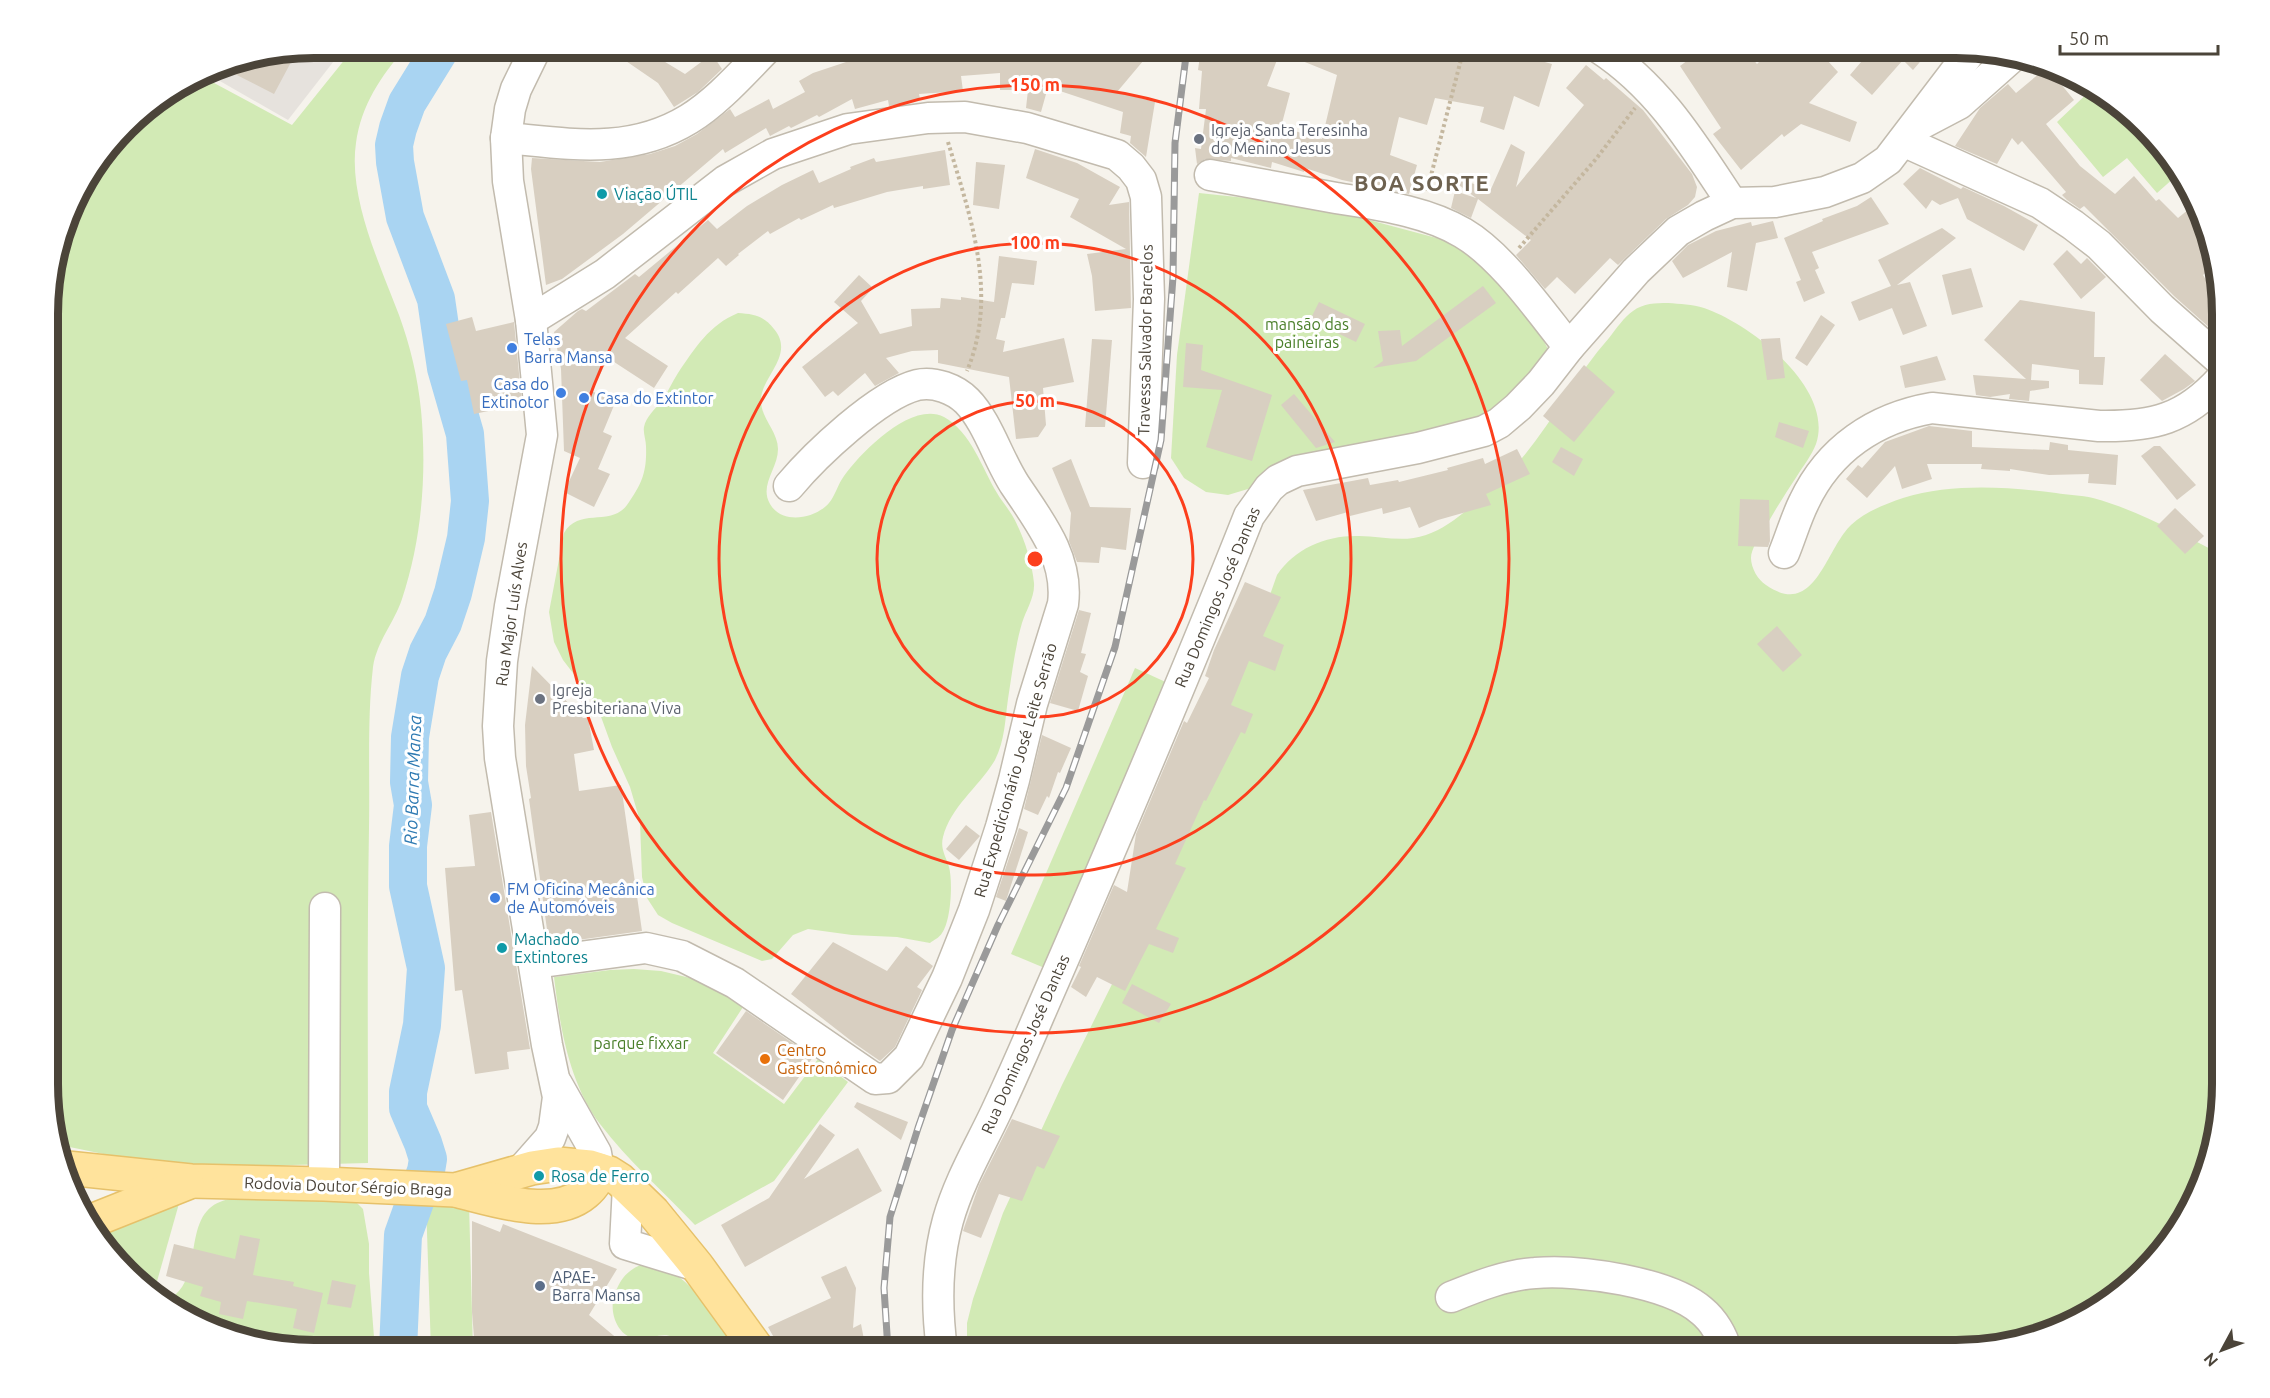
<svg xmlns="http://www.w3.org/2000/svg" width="2270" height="1398" viewBox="0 0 2270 1398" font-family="Ubuntu,sans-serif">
<rect width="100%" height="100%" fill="#f6f3ec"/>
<polygon fill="#e6e2dd" points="315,48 344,48 288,120 206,73 213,68"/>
<g fill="#d2eab5">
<path d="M 354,48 L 406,48 C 381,75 361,106 356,143 C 348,197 380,265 399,315 C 410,345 418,378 421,410 C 427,473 422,539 402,599 C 394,623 377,641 373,667 C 367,720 370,775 369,828 C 367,940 368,1051 368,1163 L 171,1168 L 60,1145 L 50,1118 L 50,280 L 76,196 L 139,114 L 201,76 L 292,125 Z"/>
<polygon points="2093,88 2103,93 2186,182 2190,194 2175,177 2157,193 2127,158 2103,177 2057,122"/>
<polygon points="1199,193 1313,205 1444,240 1475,254 1537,328 1550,353 1508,407 1433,433 1228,495 1206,492 1184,478 1171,458 1177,355"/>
<path d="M 1668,303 C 1680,304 1692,304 1704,308 C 1749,323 1835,388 1816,444 C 1812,455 1803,466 1797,476 C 1786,493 1774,511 1764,530 C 1759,538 1751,549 1751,558 C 1751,568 1758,580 1766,585 C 1815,619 1825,550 1851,525 C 1865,512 1885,504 1903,498 C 1952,483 2007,487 2056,493 C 2068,495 2081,495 2093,498 C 2137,510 2180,534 2221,554 L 2221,1100 L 2208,1169 L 2177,1231 L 2088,1314 L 1972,1349 L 969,1350 L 967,1343 L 967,1323 L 973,1299 L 1003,1213 L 1062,1085 L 1180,847 L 1277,575 C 1295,548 1327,535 1359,536 C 1382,536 1403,543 1426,535 C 1451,527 1473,504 1492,488 C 1542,447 1567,385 1609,338 C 1616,329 1624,317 1633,311 C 1644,303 1655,303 1668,303 Z"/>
<path d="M 738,313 C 754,314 764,316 774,329 C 796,355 760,378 761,401 C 761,418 778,432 778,449 C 778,469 759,485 770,504 C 782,525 815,519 829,503 C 835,496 838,484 844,476 C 861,452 912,400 944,417 C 971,432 982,468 997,493 C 1001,500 1007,507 1012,515 C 1023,534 1032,561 1034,583 C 1035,597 1026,610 1022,623 C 1015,647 1012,674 1008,699 C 1005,720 1005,740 995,760 C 979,787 951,806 943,837 C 940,849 946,856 949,867 C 953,882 951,921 942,933 C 940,937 934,940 930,943 L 897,937 L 852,935 L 808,929 L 793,935 L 772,959 L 762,961 L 672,923 L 658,915 L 647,898 L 642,877 L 640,821 L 630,787 L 612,747 L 596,703 L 563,660 L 554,642 L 549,612 L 564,533 C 579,507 611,527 627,505 C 642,484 647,472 646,446 C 646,440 643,433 644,427 C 646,417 655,409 662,401 C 668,392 672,382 678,373 C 695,348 709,325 738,313 Z"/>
<polygon points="1135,668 1170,684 1047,969 1011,954"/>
<path d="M 634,969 L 661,971 L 703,981 L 743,1007 L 713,1053 L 784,1104 L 818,1059 L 848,1082 L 774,1181 L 695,1225 C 664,1192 628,1161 600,1124 C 569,1083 560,1027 554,977 L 610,970 Z"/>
<path d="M 255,1195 L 354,1200 L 363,1209 L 369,1244 L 369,1273 L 375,1350 L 314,1350 L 229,1336 L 168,1306 L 169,1299 C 200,1282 187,1233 207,1211 C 218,1198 240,1197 255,1195 Z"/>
<polygon points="180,1200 154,1292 97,1231"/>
<polygon points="426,1203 469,1204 473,1350 431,1350"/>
<path d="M 643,1264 C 651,1266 663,1267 670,1271 C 698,1287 720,1324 738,1350 C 729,1350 699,1352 692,1350 C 686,1348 680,1340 673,1337 C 661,1332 650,1340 637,1339 C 618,1337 609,1313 614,1297 C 619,1280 627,1270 643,1264 Z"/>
</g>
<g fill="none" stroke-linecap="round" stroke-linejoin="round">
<polyline stroke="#a9d4f2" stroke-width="38" points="398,1350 403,1235 426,1171 428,1159 423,1143 408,1108 408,1092 422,1025 426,968 408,886 408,846 413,805 409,782 410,737 420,676 428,652 443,623 453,593 466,538 470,501 465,434 446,368 436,299 405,217 395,162 394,145 398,128 407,103 441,48"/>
</g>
<g fill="#d8cfc1" fill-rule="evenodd">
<polygon points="607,48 642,48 685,74 712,54 722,69 698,92 674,107 658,83"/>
<polygon points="865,48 1154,48 1117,92 1155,102 1146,157 1130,143 1131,136 1120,133 1123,112 1048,87 1041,112 1026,108 1028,90 1000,90 1000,73 961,76 963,91 919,94 920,99 903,104 889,106 888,100 855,109 852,99 819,117 817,115 791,128 789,126 770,136 766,128 725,153 723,149 623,234 562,279 546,285 531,169 532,158 600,162 650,154 675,146 697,134 730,109 735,117 769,99 773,109 805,92 799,81 813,73 867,55"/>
<path d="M 1201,48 L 1323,48 L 1343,57 L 1344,53 L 1351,56 L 1353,48 L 1518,48 L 1529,51 L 1527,57 L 1552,64 L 1539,107 L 1514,96 L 1504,130 L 1480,122 L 1484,107 L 1435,98 L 1427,125 L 1399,117 L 1390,155 L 1417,165 L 1409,194 L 1342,180 L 1305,168 L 1304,172 L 1272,162 L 1271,168 L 1231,158 L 1231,161 L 1205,159 L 1197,164 L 1195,148 L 1201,149 L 1206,109 L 1199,109 L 1202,71 L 1198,70 ZM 1280,52 L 1337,75 L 1322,139 L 1281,127 L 1290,93 L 1267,86 Z"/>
<polygon points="1704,48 1743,48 1757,64 1773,48 1816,48 1838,72 1809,103 1857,122 1850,142 1801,124 1784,137 1782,134 1741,170 1713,134 1721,128 1680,66"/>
<polygon points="1873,48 1932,48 1913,70 1903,60 1872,95 1850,75"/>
<polygon points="297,51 274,94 221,67 264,58"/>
<polygon points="1586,65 1604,80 1606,78 1643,110 1692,174 1697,187 1695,197 1688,205 1666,219 1618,265 1610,258 1575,294 1557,277 1545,289 1516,255 1531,240 1478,199 1471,218 1451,208 1455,191 1476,198 1450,178 1451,177 1491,189 1511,144 1525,152 1516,187 1584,105 1566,88"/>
<polygon points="2047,67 2074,100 2046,124 2080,166 2115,194 2134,176 2156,201 2159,199 2178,218 2194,205 2204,238 2198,243 2209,256 2212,267 2203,275 2218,300 2213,304 2221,314 2221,338 2174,296 2084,206 2080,209 2067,200 2062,195 2066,192 2022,141 2018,145 2012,138 1997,164 1955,146 1980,108 2008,84 2016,93"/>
<polygon points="1035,149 1077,163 1120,187 1109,205 1129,202 1131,308 1095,311 1092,276 1087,254 1126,249 1070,217 1079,199 1026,178"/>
<polygon points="945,150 950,185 923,189 923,186 887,192 834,208 833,205 801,220 799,218 770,234 768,231 738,254 739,255 726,266 718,258 678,294 676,292 625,338 668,366 654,388 608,358 592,391 615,403 603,432 612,436 598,469 610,474 594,507 564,492 580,458 564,451 561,369 554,332 578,311 582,309 586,311 635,274 639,277 708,220 717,229 747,206 782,185 813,170 819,183 851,169 850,167 874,158 876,162"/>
<polygon points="976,162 1005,165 999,209 973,205"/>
<polygon points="1920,168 1961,189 1963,187 2004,206 2038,225 2024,251 1967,219 1958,198 1940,205 1932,200 1926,209 1903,184"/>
<polygon points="1871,197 1889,224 1812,252 1819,268 1815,270 1825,293 1804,302 1796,282 1801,280 1784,238 1823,221 1822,219 1857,206"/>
<polygon points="1773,221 1778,238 1756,243 1747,291 1727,287 1732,252 1683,278 1672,261 1688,245 1716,231 1751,222 1752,226"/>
<polygon points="1942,228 1956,238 1897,285 1910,282 1927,326 1903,335 1892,308 1859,321 1851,302 1891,286 1878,260"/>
<polygon points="2067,250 2081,264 2087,258 2106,277 2081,299 2053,264"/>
<polygon points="999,256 1037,261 1034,285 1012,283 1005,318 1001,318 996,339 1005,341 1003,352 1064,338 1074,382 1043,388 1046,425 1038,437 1016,439 1009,377 938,363 938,350 912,351 886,358 899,373 875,386 865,373 838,396 833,391 825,397 802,367 858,323 834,302 859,275 873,288 861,301 880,334 912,326 911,309 940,308 941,298 961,300 961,297 994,302"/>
<polygon points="1971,268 1983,307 1952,315 1942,275"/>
<polygon points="1483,286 1496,303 1416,361 1373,368 1383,361 1378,331 1400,330 1402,346"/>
<polygon points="2020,300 2095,312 2094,357 2105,357 2103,385 2079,384 2079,370 2032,364 2031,380 2049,381 2049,388 2030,391 2029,401 2009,399 2010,394 1990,397 1976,395 1973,375 2026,379 1984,340"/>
<polygon points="1319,302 1365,324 1356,342 1310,320"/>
<polygon points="1821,315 1835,325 1807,366 1795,358"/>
<polygon points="472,317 476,331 514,322 522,404 474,414 467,380 461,381 446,324"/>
<polygon points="1780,338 1785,378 1767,380 1761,339"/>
<polygon points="1092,339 1112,340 1105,427 1085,427"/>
<polygon points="1186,343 1203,345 1201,370 1272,395 1252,461 1206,447 1222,390 1183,387"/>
<polygon points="2165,354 2195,381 2184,389 2162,401 2140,380"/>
<polygon points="1937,356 1946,380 1905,388 1900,366"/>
<polygon points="1584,365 1615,392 1574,442 1543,416"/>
<polygon points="1294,394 1335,442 1316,448 1281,405"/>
<polygon points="1779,422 1809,431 1803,448 1775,437"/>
<polygon points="1929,426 1972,431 1972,447 2049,450 2050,442 2068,445 2068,450 2118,455 2116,485 2088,483 2089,474 2049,475 2010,469 2010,471 1981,469 1982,464 1927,464 1932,479 1902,489 1895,466 1867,498 1846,479 1858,465 1862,468 1885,442"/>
<polygon points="2154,446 2160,446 2196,485 2177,500 2141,456"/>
<polygon points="1561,447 1583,459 1574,476 1552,462"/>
<polygon points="1517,449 1530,474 1486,494 1491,505 1438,520 1419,528 1410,507 1383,514 1382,508 1350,516 1348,512 1316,521 1303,490 1368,478 1370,485 1398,480 1399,482 1448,470 1447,468 1483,458 1485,464"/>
<polygon points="1071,459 1090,507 1131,508 1126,550 1101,547 1099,563 1077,562 1069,541 1071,513 1052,468"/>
<polygon points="1740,499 1769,500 1770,541 1768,547 1738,546"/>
<polygon points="2175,508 2204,536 2185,554 2157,526"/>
<polygon points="1245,582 1281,597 1263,636 1284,645 1275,671 1249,661 1231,705 1253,714 1245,734 1241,732 1206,801 1204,800 1175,864 1186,868 1156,929 1179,938 1173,953 1149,944 1125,991 1097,977 1086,997 1071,987 1081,967 1079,966 1114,885 1127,892 1136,834 1184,721 1187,723 1209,678 1205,676 1214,650"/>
<polygon points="1079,610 1091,613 1081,653 1086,654 1080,672 1088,676 1078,711 1050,703"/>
<polygon points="1777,626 1802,655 1783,672 1757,644"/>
<polygon points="532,666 583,718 588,718 594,750 574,754 579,791 621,785 642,931 549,944 529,799 531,798 526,766 525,725"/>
<polygon points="1042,735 1071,748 1060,773 1058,772 1049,798 1047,796 1038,815 1024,809"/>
<polygon points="491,812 530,1049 507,1052 509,1069 475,1074 462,990 455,991 445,868 475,866 469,815"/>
<polygon points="966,825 980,836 959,860 946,849"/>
<polygon points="1019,828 1028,832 1006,901 996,897"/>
<polygon points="833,942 887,971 906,946 933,966 917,987 922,990 895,1047 880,1061 854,1043 791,994"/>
<polygon points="1132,984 1171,1004 1159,1023 1122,1003"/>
<polygon points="746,1011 813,1057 783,1100 716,1053"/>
<polygon points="857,1102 908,1122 901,1140 854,1107"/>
<polygon points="1012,1119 1060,1136 1044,1169 1037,1166 1022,1201 999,1194 981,1238 963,1231 965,1225 979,1185"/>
<polygon points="820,1124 835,1135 804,1179 858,1148 882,1191 745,1267 721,1225 769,1198"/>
<polygon points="472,1221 500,1232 503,1224 617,1269 589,1315 631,1350 475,1350 472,1312"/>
<polygon points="240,1235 260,1239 253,1275 294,1282 293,1286 323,1293 314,1333 293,1328 297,1309 247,1301 243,1319 219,1314 221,1302 200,1296 203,1287 166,1276 174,1244 235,1259"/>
<polygon points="846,1266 856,1288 853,1328 861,1324 866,1350 781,1350 768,1327 831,1298 821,1277"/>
<polygon points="332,1280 356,1285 351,1308 327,1304"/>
</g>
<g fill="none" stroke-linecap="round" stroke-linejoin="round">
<g stroke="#c2bbae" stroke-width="33">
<g id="minor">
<path d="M 1599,48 C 1659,87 1693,144 1732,203"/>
<polyline points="1921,124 1959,104 2012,57"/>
<path d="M 506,138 C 571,144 630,155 689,119 C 718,101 743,72 767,48"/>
<polyline points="1903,141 2040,203 2073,225 2099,245 2162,309 2221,361"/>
<path d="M 1210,175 C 1252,183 1294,190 1336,198 C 1379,205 1426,211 1463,233 C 1502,256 1540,311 1569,347"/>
<polyline points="531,320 605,274 725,181 773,154 848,129 928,118 965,117 1027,128 1117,155 1131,167 1141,180 1146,197 1149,299 1143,463"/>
<path d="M 1784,553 C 1791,536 1796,518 1804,502 C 1829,449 1875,418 1932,408 L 2099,426 C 2153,427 2185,419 2221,379"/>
<path d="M 535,963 L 646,948 L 682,956 L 735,983 L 875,1079 L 888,1078 L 909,1057 L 947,978 L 974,910 L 1001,827 L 1014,780 L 1032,704 L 1063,604 C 1069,558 1039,521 1015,485 C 999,461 987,421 967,401 C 955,389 934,381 917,385 C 878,395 815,455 789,486"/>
<polyline points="557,1084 596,1153 599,1170"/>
<polyline points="520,1172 550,1138 554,1127 558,1097 547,1045 500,758 498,726 502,661 510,606 542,435 531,320 508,181 506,138 510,109 516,89 536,48"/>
<polyline points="324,1184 325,908"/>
<polyline points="628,1186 625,1244 697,1266"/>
<path d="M 1451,1297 C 1478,1286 1506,1275 1535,1273 C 1578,1269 1669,1282 1702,1311 C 1713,1320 1723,1336 1726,1350"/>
<path d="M 942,1350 C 936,1305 936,1263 948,1220 C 959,1181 979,1148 996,1112 C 1011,1080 1026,1046 1040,1013 C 1112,848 1183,683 1249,516 L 1269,488 L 1278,480 L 1297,471 L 1418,448 L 1484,431 L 1499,423 L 1518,407 L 1541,383 L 1569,347 L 1636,271 L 1678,231 L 1704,216 L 1732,203 L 1775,202 L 1825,192 L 1862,178 L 1888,160 L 1971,51"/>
</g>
</g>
<g stroke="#e6c16a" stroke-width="36">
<g id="major">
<polyline points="67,1168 191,1181 324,1184 455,1190 532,1168 558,1164 590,1167 609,1173 620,1180 653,1212 697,1266 758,1350"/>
<path d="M 459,1191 C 496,1200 553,1220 585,1193 C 592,1187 598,1180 599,1170"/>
<polyline points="89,1222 187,1183"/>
</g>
</g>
<g stroke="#c4b79f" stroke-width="4" stroke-dasharray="3 3" stroke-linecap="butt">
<path d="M 948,142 C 970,216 999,294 967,371"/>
<polyline points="1427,191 1464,48"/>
<polyline points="1519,248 1596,159 1635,108"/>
</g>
<use href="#minor" stroke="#fff" stroke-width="30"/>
<use href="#major" stroke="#ffe39c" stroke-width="33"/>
<g stroke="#9a9a9a" stroke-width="7">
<polyline id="rail" points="888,1350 884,1288 890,1217 918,1128 952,1030 998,925 1066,788 1115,647 1161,440 1173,277 1175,143 1187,48"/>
</g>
<use href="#rail" stroke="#fff" stroke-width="4.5" stroke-dasharray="14" stroke-linecap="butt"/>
</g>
<g fill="none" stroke="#fc3f1d" stroke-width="3">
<circle cx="1035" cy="559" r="158"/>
<circle cx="1035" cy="559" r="316"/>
<circle cx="1035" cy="559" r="474"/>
</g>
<g fill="#6b7280" stroke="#fff" stroke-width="2">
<circle cx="1199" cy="139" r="6"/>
<circle cx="540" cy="699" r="6"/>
</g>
<g fill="#0f9aa8" stroke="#fff" stroke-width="2">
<circle cx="602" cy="194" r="6"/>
<circle cx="502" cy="948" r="6"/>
<circle cx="539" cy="1176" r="6"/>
</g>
<g fill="#3f7fe0" stroke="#fff" stroke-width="2">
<circle cx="512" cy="348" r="6"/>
<circle cx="561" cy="393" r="6"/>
<circle cx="584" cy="398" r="6"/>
<circle cx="495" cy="898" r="6"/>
</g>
<circle fill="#e8710a" stroke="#fff" stroke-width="2" cx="765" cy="1059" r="6"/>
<circle fill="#5c6f8a" stroke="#fff" stroke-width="2" cx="540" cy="1286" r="6"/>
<g text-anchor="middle" stroke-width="6" stroke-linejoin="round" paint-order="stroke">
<g font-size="16" fill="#5b616d" stroke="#fff" text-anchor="start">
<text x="1211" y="136">Igreja Santa Teresinha<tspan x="1211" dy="18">do Menino Jesus</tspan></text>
<text x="552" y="696">Igreja<tspan x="552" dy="18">Presbiteriana Viva</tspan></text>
</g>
<g font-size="16" fill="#0d838f" stroke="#fff" text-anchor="start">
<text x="614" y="200">Viação ÚTIL</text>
<text x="514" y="945">Machado<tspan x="514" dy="18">Extintores</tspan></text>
<text x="551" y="1182">Rosa de Ferro</text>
</g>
<g font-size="16" fill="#4a7f2a" stroke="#fff">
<text x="1307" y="330">mansão das<tspan x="1307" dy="18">paineiras</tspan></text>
<text x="641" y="1049">parque fixxar</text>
</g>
<g font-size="16" fill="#366cbe" stroke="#fff" text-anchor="start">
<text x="524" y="345">Telas<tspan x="524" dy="18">Barra Mansa</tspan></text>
<text x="549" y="390" text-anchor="end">Casa do<tspan x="549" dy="18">Extinotor</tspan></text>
<text x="596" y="404">Casa do Extintor</text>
<text x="507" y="895">FM Oficina Mecânica<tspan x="507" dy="18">de Automóveis</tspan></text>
</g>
<g font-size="16" fill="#4b4439" stroke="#fff">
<text transform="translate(1145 340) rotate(-89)" y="6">Travessa Salvador Barcelos</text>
<text transform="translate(1217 597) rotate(-67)" y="6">Rua Domingos José Dantas</text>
<text transform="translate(511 614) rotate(-82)" y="6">Rua Major Luís Alves</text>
<text transform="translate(1015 770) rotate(-74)" y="6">Rua Expedicionário José Leite Serrão</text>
<text transform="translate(1025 1044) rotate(-66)" y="6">Rua Domingos José Dantas</text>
<text transform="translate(348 1186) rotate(2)" y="6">Rodovia Doutor Sérgio Braga</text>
</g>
<g font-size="16" fill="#c56008" stroke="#fff" text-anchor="start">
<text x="777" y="1056">Centro<tspan x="777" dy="18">Gastronômico</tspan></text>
</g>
<g font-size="16" fill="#4e5e75" stroke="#fff" text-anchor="start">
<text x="552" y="1283">APAE-<tspan x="552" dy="18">Barra Mansa</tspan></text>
</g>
<g font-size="18" font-style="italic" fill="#2e7ab2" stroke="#fff">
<text transform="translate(413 780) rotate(-88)" y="6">Rio Barra Mansa</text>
</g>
<g font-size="22" font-weight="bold" letter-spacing="1.5" fill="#6e6250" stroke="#fff">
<text x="1422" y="191">BOA SORTE</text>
</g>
</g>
<path d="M0 0H2270V1398H0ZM314 58H1956A256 256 0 0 1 2212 314V1084A256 256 0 0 1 1956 1340H314A256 256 0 0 1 58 1084V314A256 256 0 0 1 314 58Z" fill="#fff" fill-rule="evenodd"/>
<path fill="none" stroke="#4b4439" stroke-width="8" d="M314 58H1956A256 256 0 0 1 2212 314V1084A256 256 0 0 1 1956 1340H314A256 256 0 0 1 58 1084V314A256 256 0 0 1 314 58Z"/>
<circle cx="1035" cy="559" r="9" fill="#fc3f1d" stroke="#fff" stroke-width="3"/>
<g font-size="18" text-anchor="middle" font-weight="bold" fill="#fc3f1d" stroke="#fff" stroke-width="6" stroke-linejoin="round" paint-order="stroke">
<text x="1035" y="91">150 m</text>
<text x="1035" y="249">100 m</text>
<text x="1035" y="407">50 m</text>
</g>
<g transform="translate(2222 1350) rotate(229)" stroke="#ffffff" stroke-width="4.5" paint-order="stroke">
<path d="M0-4.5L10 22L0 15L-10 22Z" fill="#4b4439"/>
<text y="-9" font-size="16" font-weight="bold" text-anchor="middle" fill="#4b4439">N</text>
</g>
<path d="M2060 45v9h158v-9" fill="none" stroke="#4b4439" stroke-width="3"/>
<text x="2069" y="45" font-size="18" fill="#4b4439" stroke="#ffffff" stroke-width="4.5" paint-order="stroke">50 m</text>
</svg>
